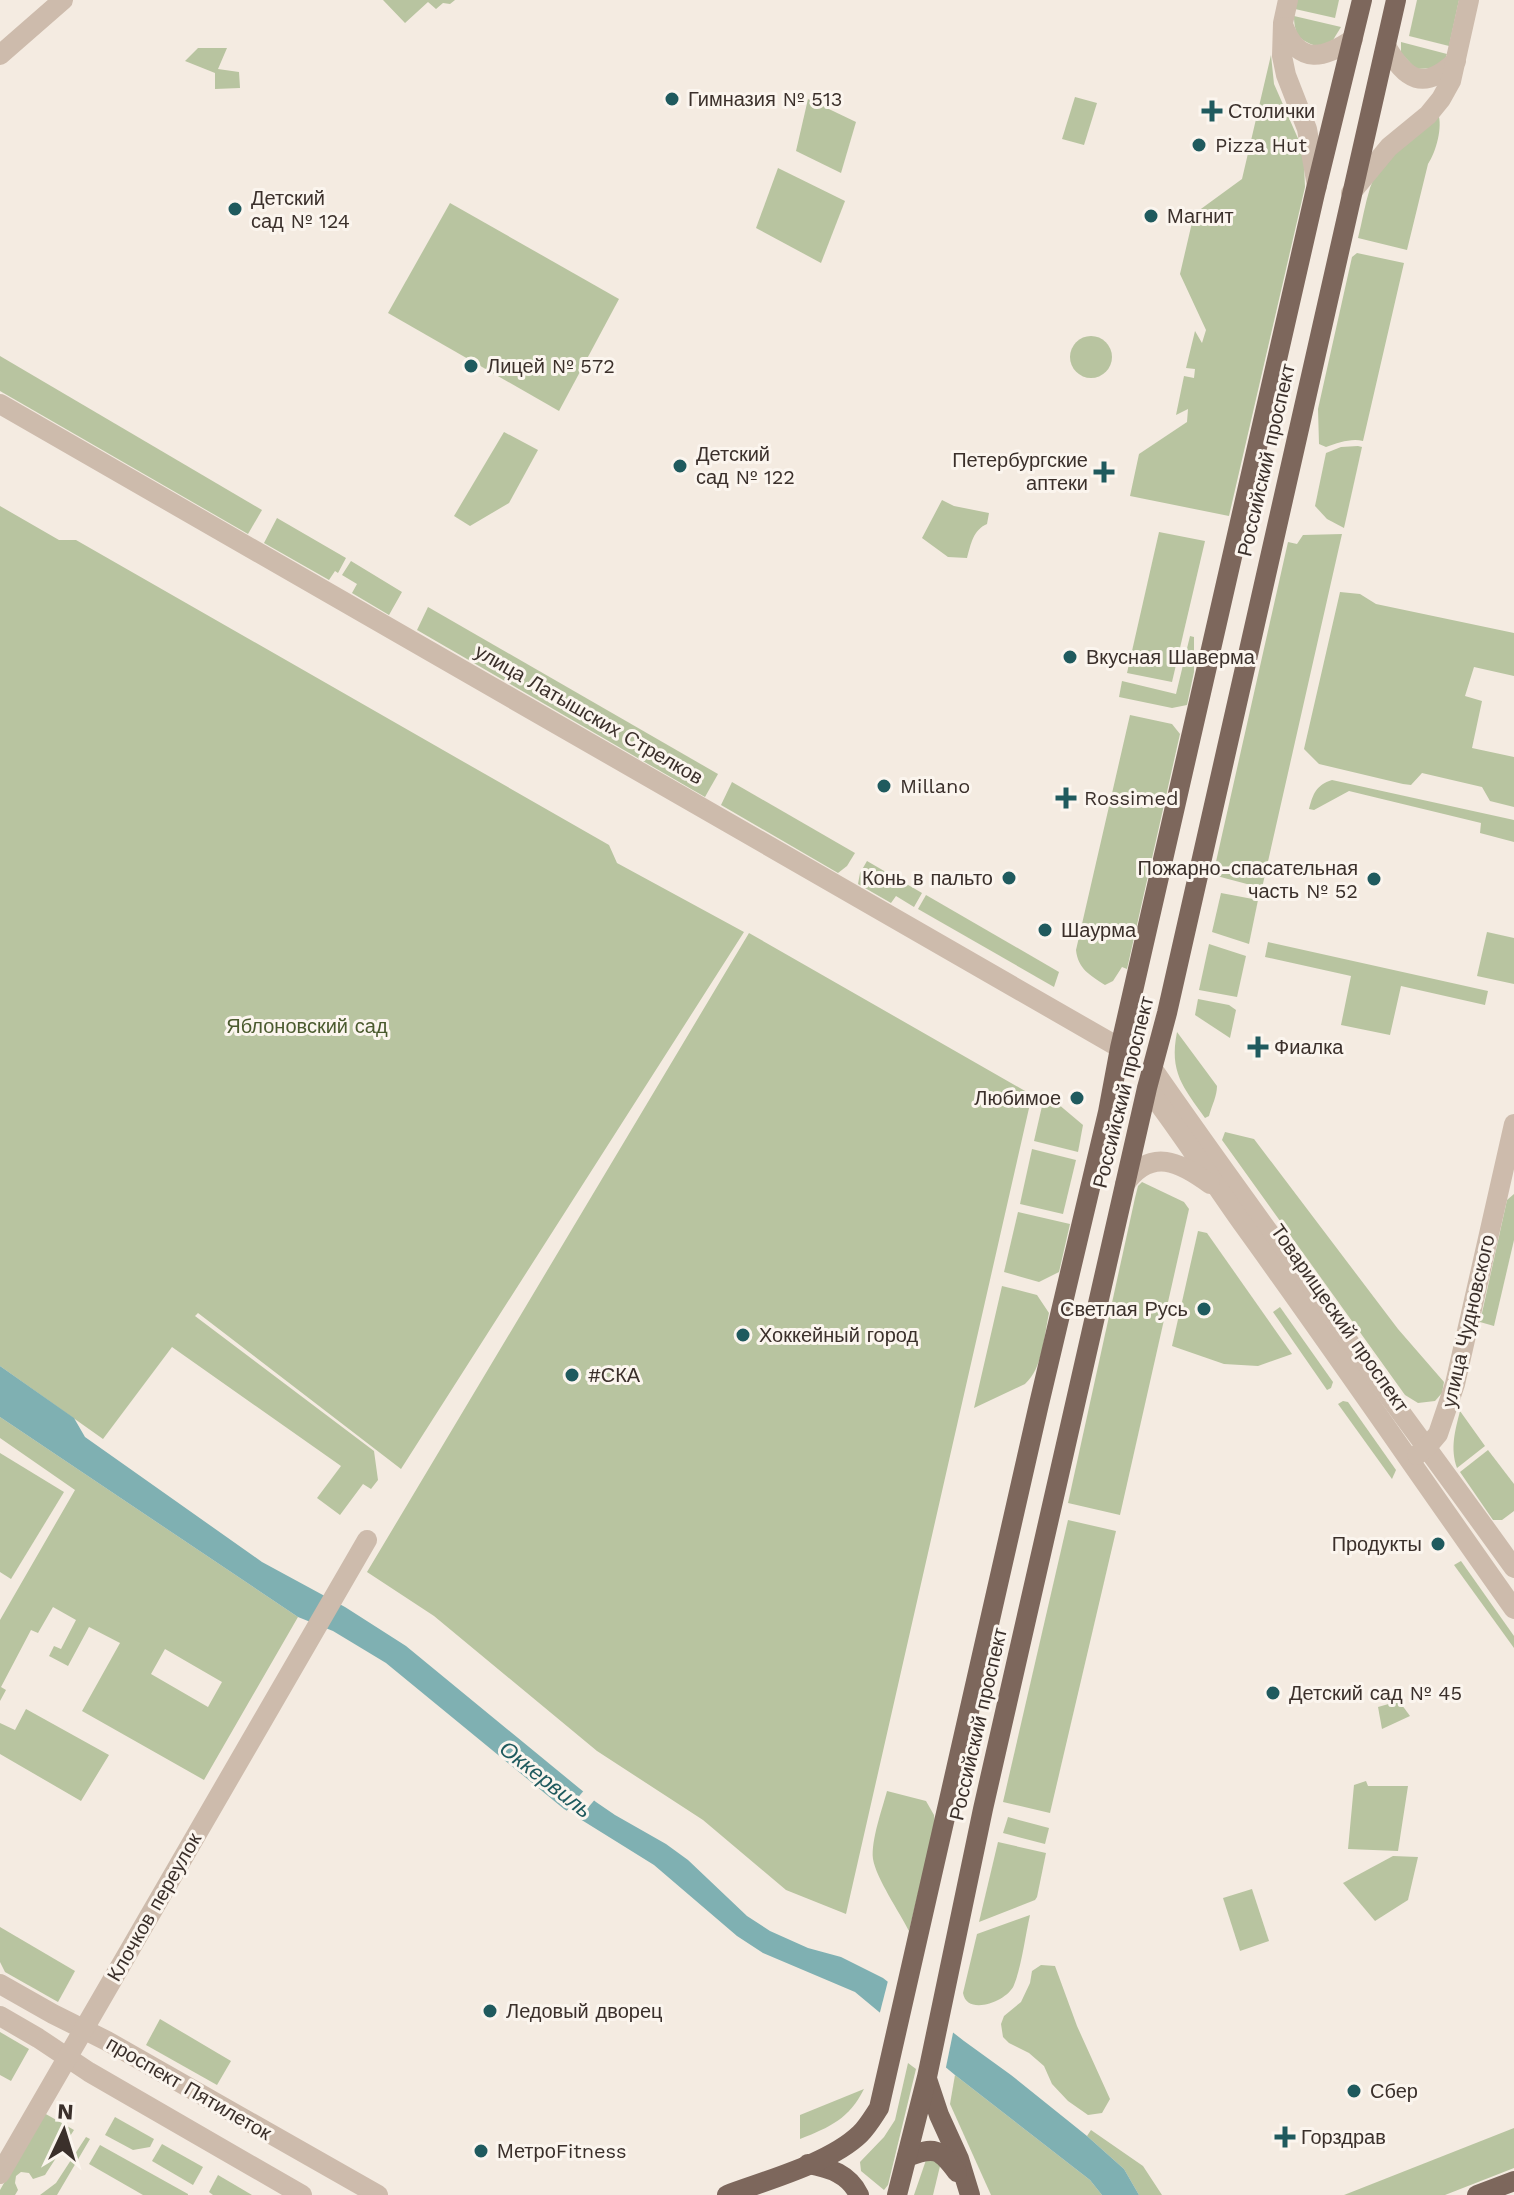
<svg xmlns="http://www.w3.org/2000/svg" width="1514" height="2195" viewBox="0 0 1514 2195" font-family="'Work Sans',sans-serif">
<rect width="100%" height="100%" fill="#f4ebe1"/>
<g fill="#b8c4a0" fill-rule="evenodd">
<polygon points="383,0 455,0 450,4 443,3 436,9 428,2 405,23"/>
<polygon points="1297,0 1339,0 1335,18 1295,9"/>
<polygon points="1417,0 1459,0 1449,46 1409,36"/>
<path d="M 1294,16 L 1341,27 L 1333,40 L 1320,47 C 1301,42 1294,36 1294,16 Z"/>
<polygon points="1401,42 1447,54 1445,59 1436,68 1416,69 1401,53"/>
<polygon points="198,48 227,48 218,69 239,72 240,88 215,89 215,73 185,61"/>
<polygon points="1271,55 1274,84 1300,143 1304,165 1305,187 1229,516 1130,496 1139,454 1187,422 1188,409 1176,415 1184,376 1194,378 1195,369 1186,368 1195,331 1202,343 1206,330 1180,274 1194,214 1242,179"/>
<polygon points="1075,97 1097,103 1084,145 1062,139"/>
<polygon points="808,99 856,122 841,173 796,151"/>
<path d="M 1438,113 C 1443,127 1436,152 1428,164 L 1407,250 L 1358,238 C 1362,222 1365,204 1370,188 C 1381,156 1414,135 1438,113 Z"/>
<polygon points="778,168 845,201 821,263 756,228"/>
<polygon points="450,203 619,299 559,411 388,313"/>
<path d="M 1357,253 L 1404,263 L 1363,441 C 1351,438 1338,443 1326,447 L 1319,444 L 1318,409 L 1352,257 Z"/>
<circle cx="1091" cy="357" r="21"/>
<polygon points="0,356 262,510 248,534 0,391"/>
<polygon points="504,432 538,450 509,503 470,526 454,516"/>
<polygon points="1358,446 1362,447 1344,528 1327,519 1315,506 1326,453 1341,447"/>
<path d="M 942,500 L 954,506 L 989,513 L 987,524 C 973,530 971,544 967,558 L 948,557 L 922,538 Z"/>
<polygon points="0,506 59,540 76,540 609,845 617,863 744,932 401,1469 198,1313 195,1316 374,1451 378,1480 371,1489 363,1484 340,1515 317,1498 341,1466 172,1347 103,1439 0,1366"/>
<polygon points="277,518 346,558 338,573 335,571 329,580 264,543"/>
<polygon points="1159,532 1205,541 1172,682 1127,673"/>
<polygon points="1342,534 1262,888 1213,875 1288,542 1297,544 1303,535"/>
<polygon points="351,561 402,592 389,615 352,593 357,584 342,575"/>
<polygon points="1340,592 1360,594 1376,604 1514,633 1514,676 1474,667 1465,696 1482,701 1472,748 1514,757 1514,807 1490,801 1482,787 1422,773 1411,785 1403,784 1319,764 1304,749"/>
<polygon points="428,607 718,774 705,797 417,630"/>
<polygon points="1190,636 1194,637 1194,672 1187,705 1172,708 1119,697 1122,681 1176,694"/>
<path d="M 1130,715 L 1172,724 L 1180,734 L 1127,969 L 1122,967 L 1113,981 L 1105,985 C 1090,975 1078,969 1076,950 Z"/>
<path d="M 1332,780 L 1514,820 L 1514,842 L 1480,833 L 1481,823 L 1349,791 L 1314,810 L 1309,809 C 1313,794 1316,785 1332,780 Z"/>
<polygon points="732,782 855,853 847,866 838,873 721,805"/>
<polygon points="867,861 922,893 914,907 896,896 891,903 858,884 860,873"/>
<polygon points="1221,893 1258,900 1249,944 1212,932"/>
<polygon points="926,895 1059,972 1054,987 918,909"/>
<polygon points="1487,932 1514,938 1514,984 1477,976"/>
<polygon points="749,933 1032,1095 846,1914 786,1890 703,1820 597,1751 434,1616 367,1572"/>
<polygon points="1268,942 1488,991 1485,1005 1401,986 1390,1035 1341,1025 1351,976 1265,957"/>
<polygon points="1209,944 1246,956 1237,997 1199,990"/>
<polygon points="1198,999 1229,1005 1236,1010 1230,1038 1195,1015"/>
<path d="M 1177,1032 L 1217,1086 C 1217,1096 1212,1105 1209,1116 L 1205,1118 C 1183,1087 1169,1072 1177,1032 Z"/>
<polygon points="1045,1093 1083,1125 1078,1152 1034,1141"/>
<polygon points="1225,1132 1254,1139 1398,1329 1444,1382 1442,1393 1435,1401 1418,1403 1405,1395 1222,1140"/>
<polygon points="1032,1149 1076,1160 1063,1214 1020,1204"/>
<polygon points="1142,1182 1184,1202 1189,1209 1120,1515 1068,1503 1135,1198 1138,1186"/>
<polygon points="1514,1194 1514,1240 1494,1326 1480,1322 1507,1200"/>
<polygon points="1018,1212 1070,1224 1059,1272 1039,1282 1004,1272"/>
<polygon points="1198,1231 1207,1233 1292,1354 1258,1366 1224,1364 1172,1346"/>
<path d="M 1002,1286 L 1037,1295 L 1049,1313 C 1044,1336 1043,1368 1025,1384 L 974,1408 Z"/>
<polygon points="1280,1307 1333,1382 1331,1388 1327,1390 1273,1312"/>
<polygon points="1343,1401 1348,1402 1396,1470 1392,1479 1338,1404"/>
<path d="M 1460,1411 L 1485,1446 L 1457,1468 C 1450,1448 1455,1431 1460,1411 Z"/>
<path d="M 0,1417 L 298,1617 L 204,1780 L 82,1711 L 120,1643 L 89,1627 L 68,1666 L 49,1656 L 54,1646 L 61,1649 L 76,1620 L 53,1607 L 38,1633 L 31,1630 L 1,1687 L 6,1690 L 0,1701 L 0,1620 L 75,1490 L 0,1438 ZM 165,1649 L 222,1682 L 208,1707 L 151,1674 Z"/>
<polygon points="1488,1450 1514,1484 1514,1511 1502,1520 1493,1520 1460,1472"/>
<polygon points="0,1453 64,1492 11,1579 0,1572"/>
<polygon points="1068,1520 1116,1531 1050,1813 1003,1802"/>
<polygon points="1461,1561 1514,1636 1514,1648 1454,1565"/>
<polygon points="1399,1701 1410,1716 1382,1729 1378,1707"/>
<polygon points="26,1709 109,1755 81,1801 0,1754 0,1723 15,1730"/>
<polygon points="1366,1781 1368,1786 1408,1786 1398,1851 1348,1849 1354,1785"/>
<path d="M 887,1791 L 926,1801 L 934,1815 L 935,1823 L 909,1931 C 900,1913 876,1878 873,1859 C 871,1840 882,1810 887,1791 Z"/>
<polygon points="1008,1817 1049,1828 1045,1844 1003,1833"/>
<polygon points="998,1842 1046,1853 1037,1897 1035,1900 979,1922"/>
<polygon points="1393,1856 1418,1857 1408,1900 1375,1921 1343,1883"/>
<polygon points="1252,1889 1269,1941 1240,1951 1223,1898"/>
<path d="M 1030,1915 C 1025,1937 1022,1965 1014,1985 C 1008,2001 967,2017 963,1993 L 977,1934 Z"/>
<polygon points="0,1927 75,1971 58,2002 5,1972 0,1962"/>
<polygon points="1041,1965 1055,1966 1077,2026 1110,2099 1102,2113 1088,2115 1068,2101 1052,2084 1044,2066 1029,2053 1009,2043 1003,2037 1001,2024 1004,2016 1021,2002 1030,1983 1032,1971"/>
<polygon points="160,2019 231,2061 217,2085 146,2045"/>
<polygon points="0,2032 29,2049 11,2081 0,2075"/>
<polygon points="908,2063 916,2069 888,2185 884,2190 861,2171 860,2162 884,2137 895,2120"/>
<polygon points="955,2075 1090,2180 1102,2195 991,2195 950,2104"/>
<path d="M 864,2089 C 849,2119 830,2127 800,2139 L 800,2115 Z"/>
<polygon points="44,2113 74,2130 45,2175 33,2179 29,2173 21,2172 16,2176 15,2183 18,2190 15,2195 0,2195 0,2190"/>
<polygon points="115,2117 154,2139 150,2147 133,2150 105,2135"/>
<polygon points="1514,2128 1514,2168 1445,2195 1344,2195"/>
<polygon points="1091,2130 1143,2166 1162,2195 1139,2195 1124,2169 1087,2136"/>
<polygon points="86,2137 90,2139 57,2195 40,2195 56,2183"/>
<polygon points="162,2144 203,2167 193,2185 152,2161"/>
<polygon points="100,2145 188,2194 188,2195 143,2195 89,2164"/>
<polygon points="926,2160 941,2162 933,2195 914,2195"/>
<polygon points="218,2175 252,2195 213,2195 209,2192"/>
</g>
<polygon fill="#7fb0b2" points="0,1366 74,1418 85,1437 262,1562 345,1607 406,1646 596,1802 615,1815 666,1844 688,1860 747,1916 770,1931 808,1948 841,1957 883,1978 964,2041 1011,2075 1087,2136 1124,2169 1139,2195 1102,2195 1090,2180 955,2075 855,1992 763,1953 737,1936 654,1865 564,1809 386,1663 333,1631 298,1617 0,1417"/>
<g fill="#f4ebe1">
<polygon points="586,1788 597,1797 576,1822 564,1814"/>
<polygon points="889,1977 954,2028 945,2072 879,2016"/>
</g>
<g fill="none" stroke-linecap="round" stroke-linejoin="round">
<g stroke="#cdbbac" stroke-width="20">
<polyline points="1288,0 1283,23 1282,56 1286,75 1307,129 1317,186"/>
<path d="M 1284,27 C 1299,66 1325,58 1353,39"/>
<path d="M 1386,46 C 1406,80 1423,92 1456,61"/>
<polyline points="0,55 63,0"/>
<polyline points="1351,193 1389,147 1428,115 1441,99 1451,81 1469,0"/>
<polyline points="0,404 1120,1048"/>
<path d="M 1152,1068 C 1269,1237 1394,1401 1514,1568"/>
<path d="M 1147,1088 C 1182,1133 1212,1181 1245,1227 C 1336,1353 1424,1482 1514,1609"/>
<path d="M 1125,1184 C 1151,1147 1180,1162 1210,1184"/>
<polyline points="1417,1455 1427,1447 1438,1434 1455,1384 1514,1124"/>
<polyline points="0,1984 53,2014 107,2041 378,2195"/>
<polyline points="0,2016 38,2038 89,2072 302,2195"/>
<polyline points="0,2174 367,1540"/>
</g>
<g stroke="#7d675c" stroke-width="20">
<polyline points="927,2079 939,2115 959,2159 970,2195"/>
<path d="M 907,2157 C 935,2146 940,2149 957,2172"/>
<path d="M 808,2164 C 830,2168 849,2174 859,2195"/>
<path d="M 727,2195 C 767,2180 830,2163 860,2134 C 868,2126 873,2117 879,2108 L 1039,1404 L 1108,1112 L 1120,1048 L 1315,193 L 1362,0"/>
<polyline points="897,2195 927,2077 983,1809 1147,1088 1167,1013 1396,0"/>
<polyline points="1477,2195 1514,2181"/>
</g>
</g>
<g fill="#1f5a5e" stroke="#fbf5ee" stroke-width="3">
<circle cx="672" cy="99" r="8"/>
<path d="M1208 99h8v8h8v8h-8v8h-8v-8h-8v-8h8z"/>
<circle cx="1199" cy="145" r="8"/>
<circle cx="235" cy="209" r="8"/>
<circle cx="1151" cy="216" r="8"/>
<circle cx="471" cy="366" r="8"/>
<circle cx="680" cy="466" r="8"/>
<path d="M1100 460h8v8h8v8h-8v8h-8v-8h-8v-8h8z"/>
<circle cx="1070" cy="657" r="8"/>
<circle cx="884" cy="786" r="8"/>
<path d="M1062 786h8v8h8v8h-8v8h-8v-8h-8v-8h8z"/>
<circle cx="1009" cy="878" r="8"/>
<circle cx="1374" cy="879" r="8"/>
<circle cx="1045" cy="930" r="8"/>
<path d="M1254 1035h8v8h8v8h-8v8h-8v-8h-8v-8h8z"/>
<circle cx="1077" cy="1098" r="8"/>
<circle cx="1204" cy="1309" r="8"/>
<circle cx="743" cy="1335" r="8"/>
<circle cx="572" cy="1375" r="8"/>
<circle cx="1438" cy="1544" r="8"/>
<circle cx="1273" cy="1693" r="8"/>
<circle cx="490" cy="2011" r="8"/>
<circle cx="1354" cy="2091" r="8"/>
<path d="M1281 2125h8v8h8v8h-8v8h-8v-8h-8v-8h8z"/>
<circle cx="481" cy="2151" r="8"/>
</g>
<g text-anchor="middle" stroke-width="6" stroke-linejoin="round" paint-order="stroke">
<g font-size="20" fill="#3b302b" stroke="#fbf5ee" text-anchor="start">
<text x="688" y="106">Гимназия № 513</text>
<text x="1228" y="118">Столички</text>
<text x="1215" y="152">Pizza Hut</text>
<text x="251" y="205">Детский<tspan x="251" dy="23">сад № 124</tspan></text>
<text x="1167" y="223">Магнит</text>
<text x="487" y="373">Лицей № 572</text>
<text x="696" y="461">Детский<tspan x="696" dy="23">сад № 122</tspan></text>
<text x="1088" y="467" text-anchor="end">Петербургские<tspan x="1088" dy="23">аптеки</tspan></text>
<text x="1086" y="664">Вкусная Шаверма</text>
<text x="900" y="793">Millano</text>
<text x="1084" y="805">Rossimed</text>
<text x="1358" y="875" text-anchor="end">Пожарно-спасательная<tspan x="1358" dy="23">часть № 52</tspan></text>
<text x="993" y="885" text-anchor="end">Конь в пальто</text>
<text x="1061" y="937">Шаурма</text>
<text x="1274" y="1054">Фиалка</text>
<text x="1061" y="1105" text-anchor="end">Любимое</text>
<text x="1188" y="1316" text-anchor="end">Светлая Русь</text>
<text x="759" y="1342">Хоккейный город</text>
<text x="588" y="1382">#СКА</text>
<text x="1422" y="1551" text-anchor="end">Продукты</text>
<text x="1289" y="1700">Детский сад № 45</text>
<text x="506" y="2018">Ледовый дворец</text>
<text x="1370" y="2098">Сбер</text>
<text x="1301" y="2144">Горздрав</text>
<text x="497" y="2158">МетроFitness</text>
</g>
<g font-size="20" fill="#3b302b" stroke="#fbf5ee">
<text transform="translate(1266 460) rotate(-77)" y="7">Российский проспект</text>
<text transform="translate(589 714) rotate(30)" y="7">улица Латышских Стрелков</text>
<text transform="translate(1123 1092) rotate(-76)" y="7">Российский проспект</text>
<text transform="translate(1340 1318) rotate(55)" y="7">Товарищеский проспект</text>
<text transform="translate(1468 1321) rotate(-77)" y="7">улица Чудновского</text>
<text transform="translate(978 1724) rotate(-77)" y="7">Российский проспект</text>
<text transform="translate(154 1907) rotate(-60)" y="7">Клочков переулок</text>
<text transform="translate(189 2088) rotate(30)" y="7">проспект Пятилеток</text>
</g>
<g font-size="20" fill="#4a5a2e" stroke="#fbf5ee">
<text x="307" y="1033">Яблоновский сад</text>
</g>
<g font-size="22" font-style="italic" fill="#1f5a5e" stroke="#fbf5ee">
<text transform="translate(546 1779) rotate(38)" y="8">Оккервиль</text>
</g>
</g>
<g transform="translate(64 2131) rotate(4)" stroke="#fbf5ee" stroke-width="6" paint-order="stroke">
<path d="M0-6L14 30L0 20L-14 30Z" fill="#3b302b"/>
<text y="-12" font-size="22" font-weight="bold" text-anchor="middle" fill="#3b302b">N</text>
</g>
</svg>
